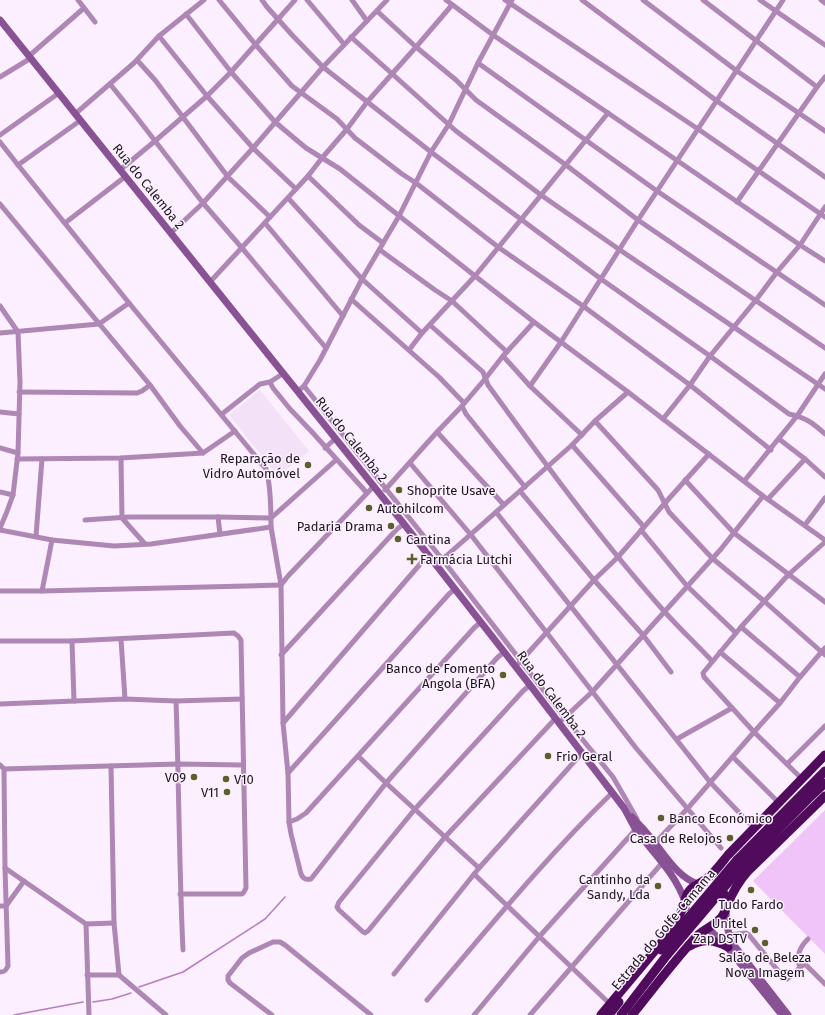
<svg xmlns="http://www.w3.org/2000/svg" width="825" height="1015" viewBox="0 0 825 1015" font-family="'Fira Sans',sans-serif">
<rect width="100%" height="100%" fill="#fcefff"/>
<polygon fill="#f3e1f7" points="260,390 309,451 278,476 229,415"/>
<polygon fill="#f0c4f9" points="825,810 825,954 753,881"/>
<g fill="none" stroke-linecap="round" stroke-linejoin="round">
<g stroke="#b67ec1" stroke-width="1.5">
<polyline points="139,987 183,972 265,919 285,897"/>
<polyline points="93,1002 112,999 131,993"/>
<polyline points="14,1015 83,1002"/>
</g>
<g stroke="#ae87b5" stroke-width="5">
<polyline points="78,0 95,22"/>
<polyline points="219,0 255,44 292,86 337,119 355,138 402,174 416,183 498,247 583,306 690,385 771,450"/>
<path d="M 262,0 L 267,7 L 293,36 L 323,67 L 431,152 L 601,279 L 710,356 L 789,414 C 806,418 812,422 825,434"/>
<polyline points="307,0 344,44"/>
<polyline points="352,0 367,21"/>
<polyline points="446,0 493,35 608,113 800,245 825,261"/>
<polyline points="505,0 698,129 825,217"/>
<polyline points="582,0 717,101 825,177"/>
<polyline points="643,0 737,71 825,131"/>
<polyline points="703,0 817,87"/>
<polyline points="760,0 825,45"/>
<polyline points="821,0 825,3"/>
<polyline points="377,11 416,47 456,80 476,100 566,165 638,220 825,348"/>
<polyline points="186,14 231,72 275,122 306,148 340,169 475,276 534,322 628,392 763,496 825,540"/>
<polyline points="159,36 207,96 253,148 296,189"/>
<polyline points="351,37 456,131 541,195 620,250 825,389"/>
<polyline points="29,56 84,8"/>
<polyline points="137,60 155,80 228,177 270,217"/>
<polyline points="478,63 657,191 825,305"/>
<polyline points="0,77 31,58"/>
<polyline points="110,84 135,115 203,203 242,248 326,348"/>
<polyline points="75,114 134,63 159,36 204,0"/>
<polyline points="0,135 59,93"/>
<path d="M 0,142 L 18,165 L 129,303 L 266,469 C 271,485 271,510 271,527 L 281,585 L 283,723 L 288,773 L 289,822 L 291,834 L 301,874 C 303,879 306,880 311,879 L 386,783 L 497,658 L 504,652"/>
<polyline points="18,165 81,120"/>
<polyline points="120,170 155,141 207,96 231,72 295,0"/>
<polyline points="308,176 359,225 383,243"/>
<polyline points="288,198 362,279 422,333"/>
<polyline points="737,202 817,87 825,77"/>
<polyline points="0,204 150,385 180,426 203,453"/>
<polyline points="65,223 126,176"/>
<polyline points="265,223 343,316"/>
<polyline points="171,233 203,203 253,148 323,67 387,0"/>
<polyline points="380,250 435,290 452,301 507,352"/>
<polyline points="210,282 308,176 322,158 347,129 367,102 416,47 452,5"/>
<polyline points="351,299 439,377 464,403"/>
<polyline points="0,306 18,332 20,382 18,453 13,495 6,514 0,528"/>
<path d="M 430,325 L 483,372 L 488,385 C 544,462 600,539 663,610 C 679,628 696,644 712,661"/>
<polyline points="0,333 99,324 129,303"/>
<polyline points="409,350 422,333 475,276 608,113"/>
<polyline points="503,356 530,386 582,435"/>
<polyline points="270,382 273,388 290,409 312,432 367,493"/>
<polyline points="304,386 442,559 565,718 613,777 624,796 637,819"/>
<polyline points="530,386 561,342 638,220 783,0"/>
<polyline points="298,391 304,386 320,360 362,279 399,216 431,152 449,124 478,63 512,0"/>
<polyline points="19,392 137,393 142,391 150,385"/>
<polyline points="462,406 466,414 525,487"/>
<polyline points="0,412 19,414"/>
<polyline points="222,414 260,384 270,382 284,373"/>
<polyline points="663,419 690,385 710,356 756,300 777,272 800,245 825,207"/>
<polyline points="595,421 658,490 669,512 712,558 764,601 825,655"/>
<polyline points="437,432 504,505"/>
<polyline points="779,439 805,459 825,477"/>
<polyline points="572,445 644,527"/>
<polyline points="0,448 18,453"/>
<polyline points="325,448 336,438"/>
<polyline points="121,458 122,518 145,544"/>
<polyline points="17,459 121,458 203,453 235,431"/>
<polyline points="410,463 471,535 636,748 721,848"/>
<polyline points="685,480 734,533 825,602"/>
<polyline points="745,480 797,416 825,374"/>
<polyline points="385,490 437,432 462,406 485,379 503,356 534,322"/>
<polyline points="520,491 594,580 643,635 671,672"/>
<polyline points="0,492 13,495"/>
<polyline points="768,499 805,459"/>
<polyline points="496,512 710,782 749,823"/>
<polyline points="218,517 220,534"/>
<polyline points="85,520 129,517 218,517 271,518 336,460"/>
<polyline points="805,525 825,498"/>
<polyline points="0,530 52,540 114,546 151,544 271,527"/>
<polyline points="641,530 687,586 736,633"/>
<polyline points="36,536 42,459"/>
<polyline points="436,565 572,445 595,421 628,392"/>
<polyline points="281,585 288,576 374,486"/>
<polyline points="0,591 42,591 281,585"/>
<polyline points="42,591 52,540"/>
<polyline points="741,627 800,677"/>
<polyline points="121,639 125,699"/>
<polyline points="0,641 72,641 234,633 238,636 241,640 246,888 244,892 242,894 180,894"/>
<polyline points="72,641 74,701"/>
<polyline points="720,652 780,703"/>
<polyline points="281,655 397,529 404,524"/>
<polyline points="519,663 594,580 618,557 665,503 709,454"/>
<polyline points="530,685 523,691 415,809 339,902 337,907 339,910 362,931 365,933 368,931 445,837 555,719"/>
<path d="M 176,701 C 179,784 179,867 183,950"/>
<polyline points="0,704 125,699 176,701 242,699"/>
<polyline points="562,720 593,691 721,549 763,496"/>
<polyline points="283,723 428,555"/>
<polyline points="677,739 732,708"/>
<polyline points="358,756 386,783 479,868"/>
<polyline points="733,757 775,799"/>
<polyline points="787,764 825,726"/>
<path d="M 0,765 L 4,769 L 5,868 L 8,966 C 6,970 5,972 0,972"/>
<polyline points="111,766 114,923 119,975 166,1015"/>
<polyline points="4,769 178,764 243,765"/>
<polyline points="288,773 449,594 455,589"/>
<polyline points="798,775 754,732 704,677 703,673 741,627 788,575 825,542"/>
<polyline points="289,822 297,819 306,813 474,628 481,622"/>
<polyline points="655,843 688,808 754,732 780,703 800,677 825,648"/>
<polyline points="5,868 86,924 114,923"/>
<polyline points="474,874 610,1004"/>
<polyline points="0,906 6,906 24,881"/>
<polyline points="86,924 89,1015"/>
<polyline points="729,935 746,933 749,935 784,978 787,979 803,965 805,964 825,984"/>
<path d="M 800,968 C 796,956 799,948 808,939"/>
<polyline points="394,974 479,868 582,753"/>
<polyline points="87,975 119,975"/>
<path d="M 427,1000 C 487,930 546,857 612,793"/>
<polyline points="272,1015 230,983 228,980 228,976 242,958 249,953 273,942 280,942 285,945 371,1015"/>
<polyline points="474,1015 539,937 636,829"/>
<polyline points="530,1015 662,863"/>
</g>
<g stroke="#895295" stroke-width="7">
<path d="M 0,20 L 404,524 L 530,685 L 624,808 C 628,815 632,823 636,830 C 653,853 676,874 685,902"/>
<path d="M 632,817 C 640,825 648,834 655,843 C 667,858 679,878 698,884"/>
<path d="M 726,909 C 726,921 727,933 733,944 L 788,1015"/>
<polyline points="707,929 713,933 723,942 782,1015"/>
</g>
<g stroke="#500b5d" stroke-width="9">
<polyline points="737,860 825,771"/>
<polyline points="743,865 808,799 825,783"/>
<path d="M 698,884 C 711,878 719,866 728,855 L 825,755"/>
<path d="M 727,906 C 732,893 739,881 748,871 L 825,796"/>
<path d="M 685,907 C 684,894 691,885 704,883"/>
<path d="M 690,946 C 703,938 715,940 728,947"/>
<path d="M 601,1015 L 667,936 C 675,925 680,917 685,902"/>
<polyline points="609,1015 619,1002"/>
<polyline points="621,1015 667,955"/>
<path d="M 632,1015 C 653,989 674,961 697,936 C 705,928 717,925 723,915 C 728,907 727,899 723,892"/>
</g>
<g stroke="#500b5d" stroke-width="9">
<polyline points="661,950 737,860"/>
<polyline points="667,955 743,865"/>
</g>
</g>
<g fill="#5c5e2b" stroke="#fcefff" stroke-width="1.5">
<circle cx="308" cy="465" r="4"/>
<circle cx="399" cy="490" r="4"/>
<circle cx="369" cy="508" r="4"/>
<circle cx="391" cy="526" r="4"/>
<circle cx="398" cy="539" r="4"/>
<path d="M410 553h4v4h4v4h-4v4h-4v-4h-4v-4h4z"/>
<circle cx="503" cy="675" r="4"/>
<circle cx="548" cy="756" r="4"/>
<circle cx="194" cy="777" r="4"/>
<circle cx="226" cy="779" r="4"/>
<circle cx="227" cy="792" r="4"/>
<circle cx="661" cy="818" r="4"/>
<circle cx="730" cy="838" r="4"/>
<circle cx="658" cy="886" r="4"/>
<circle cx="751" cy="890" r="4"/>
<circle cx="755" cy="930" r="4"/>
<circle cx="765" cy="943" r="4"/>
</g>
<g text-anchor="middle" stroke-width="3" stroke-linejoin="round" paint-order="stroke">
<g font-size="13" fill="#1b161c" stroke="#fcefff">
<text transform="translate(149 186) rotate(51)" y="5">Rua do Calemba 2</text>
<text transform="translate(352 439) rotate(51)" y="5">Rua do Calemba 2</text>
<text transform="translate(552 694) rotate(53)" y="5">Rua do Calemba 2</text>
<text transform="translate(663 929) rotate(-50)" y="5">Estrada do Golfe-Camama</text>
</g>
<g font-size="13" fill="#1b161c" stroke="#fcefff" text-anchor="end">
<text x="300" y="463">Reparação de<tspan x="300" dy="15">Vidro Automóvel</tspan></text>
<text x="407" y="495" text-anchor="start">Shoprite Usave</text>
<text x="377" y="513" text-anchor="start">Autohilcom</text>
<text x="383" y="531">Padaria Drama</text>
<text x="406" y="544" text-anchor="start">Cantina</text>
<text x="420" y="564" text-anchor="start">Farmácia Lutchi</text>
<text x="495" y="673">Banco de Fomento<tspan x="495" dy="15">Angola (BFA)</tspan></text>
<text x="556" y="761" text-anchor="start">Frio Geral</text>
<text x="186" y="782">V09</text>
<text x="234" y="784" text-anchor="start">V10</text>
<text x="219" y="797">V11</text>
<text x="669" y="823" text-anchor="start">Banco Económico</text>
<text x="722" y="843">Casa de Relojos</text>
<text x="650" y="884">Cantinho da<tspan x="650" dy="15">Sandy, Lda</tspan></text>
<text x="751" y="909" text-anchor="middle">Tudo Fardo</text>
<text x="747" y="928">Unitel<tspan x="747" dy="15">Zap DSTV</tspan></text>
<text x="765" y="962" text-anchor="middle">Salão de Beleza<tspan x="765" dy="15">Nova Imagem</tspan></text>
</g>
</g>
</svg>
